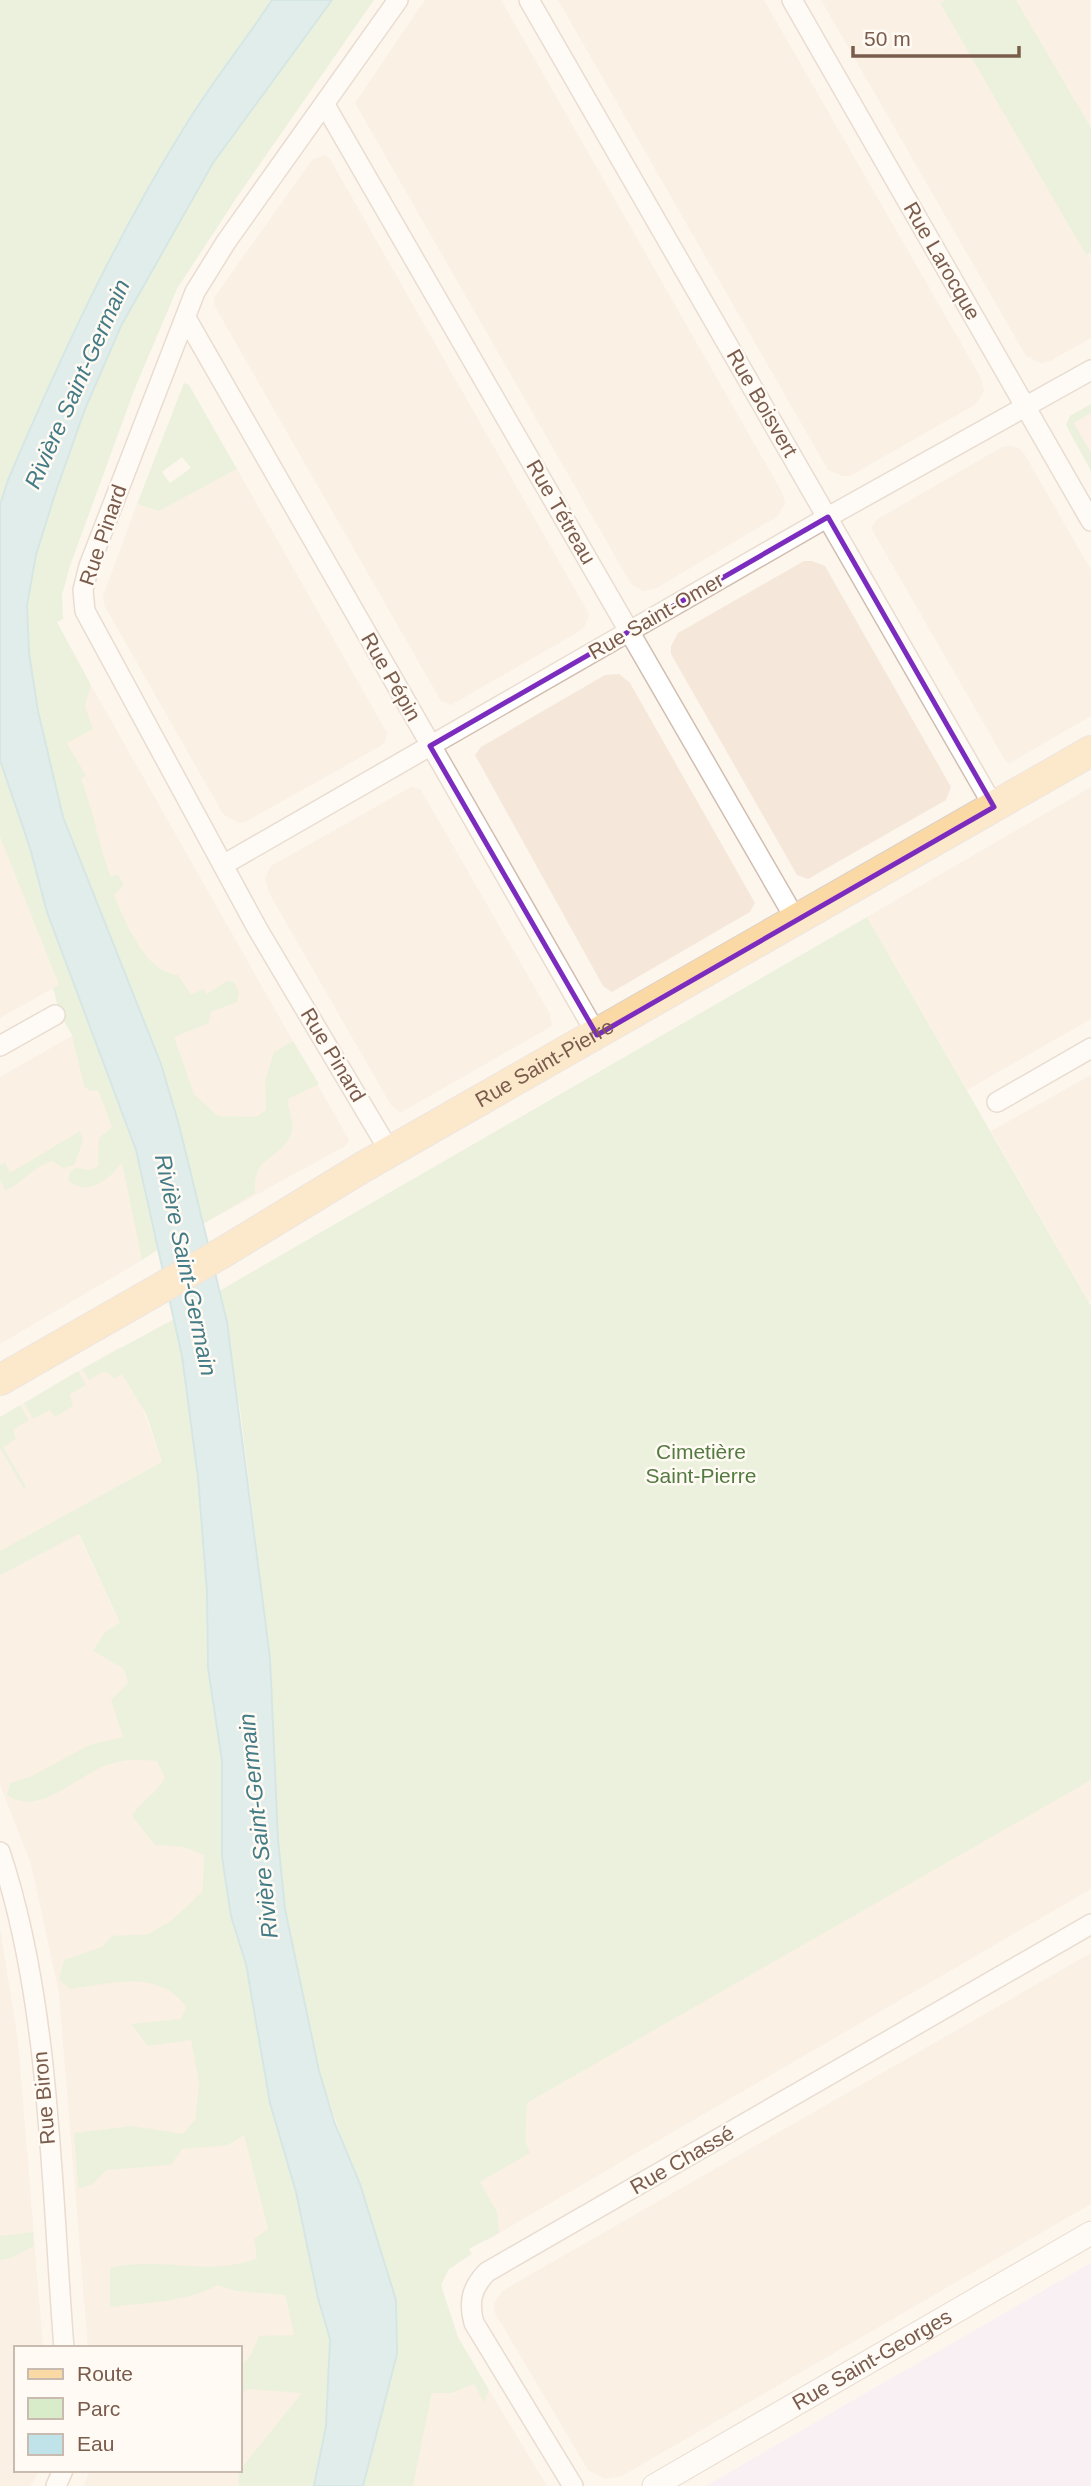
<svg xmlns="http://www.w3.org/2000/svg" width="1091" height="2486" viewBox="0 0 1091 2486" font-family="Helvetica,sans-serif">
<rect width="100%" height="100%" fill="#fdf6ec"/>
<g fill="#f5e8da">
<polygon points="425,0 501,0 783,494 785,503 778,516 655,589 643,591 631,584 355,103"/>
<polygon points="558,0 764,0 981,378 984,391 976,404 850,476 842,476 828,470"/>
<polygon points="821,0 1090,0 1091,338 1050,361 1041,363 1026,356"/>
<polygon points="324,155 330,159 589,614 585,627 575,634 451,705 441,701 214,305 214,298 312,160"/>
<polygon points="1010,446 1019,448 1025,455 1091,570 1091,716 1010,763 1006,762 871,528 876,520 1002,447"/>
<polygon points="237,469 387,733 385,742 379,747 245,822 238,823 223,814 104,605 103,596 137,504 159,511"/>
<polygon points="804,561 812,561 825,566 951,787 946,800 808,879 797,875 793,868 671,654 671,646 678,633"/>
<polygon points="619,674 630,683 755,903 750,912 612,992 603,986 475,755 481,747 605,675"/>
<polygon points="91,685 349,1140 347,1145 203,1224 38,711"/>
<polygon points="411,787 421,790 550,1014 552,1026 400,1113 391,1105 269,893 265,878 271,866"/>
<polygon points="1091,787 1091,1019 967,1090 867,917"/>
<polygon points="0,837 59,985 0,1018"/>
<polygon points="77,1033 110,1117 132,1201 142,1260 0,1344 0,1077"/>
<polygon points="1091,1075 1091,1301 1089,1302 991,1131"/>
<polygon points="120,1347 162,1462 69,1514 206,1809 202,1892 242,2126 307,2386 287,2486 84,2486 90,2470 240,2470 240,2348 88,2348 59,1993 31,1864 0,1785 0,1417"/>
<polygon points="1091,1779 1091,1889 487,2240 440,2153"/>
<polygon points="0,1928 18,2041 43,2348 16,2348 16,2470 40,2470 30,2486 0,2486"/>
<polygon points="1091,1953 1091,2204 622,2476 605,2479 588,2470 495,2313 494,2304 502,2291"/>
<polygon points="474,2384 484,2403 489,2390 547,2486 413,2486 432,2393 452,2393"/>
</g>
<polygon fill="#fde8e0" points="1091,404 1091,471 1066,425 1070,416"/>
<polygon fill="#f3e8fa" points="1091,2263 1091,2486 706,2486 826,2416"/>
<g fill="#d8ecc9" fill-rule="evenodd">
<polygon points="0,0 272,0 125,230 40,406 0,505"/>
<path d="M 332,0 L 374,0 L 237,197 L 177,289 L 135,388 L 70,566 L 62,595 L 63,619 L 57,622 L 91,685 L 85,706 L 93,729 L 67,743 L 86,776 L 81,779 C 94,810 98,845 111,877 L 118,874 L 124,885 L 114,895 C 125,922 146,973 178,975 L 191,995 L 203,989 L 207,994 L 227,981 L 234,982 L 239,992 L 237,1002 L 211,1012 L 209,1023 L 174,1037 L 194,1094 L 218,1116 L 256,1117 L 266,1110 L 265,1081 L 274,1052 L 293,1041 L 319,1084 L 288,1099 C 288,1109 294,1123 292,1131 C 283,1162 252,1152 255,1193 L 203,1224 L 161,1064 L 63,817 L 38,711 L 29,653 L 27,604 L 36,555 L 55,494 L 85,409 L 121,326 L 213,163 Z"/>
<polygon points="946,0 1016,0 1091,128 1091,252 1086,255 940,3"/>
<path d="M 184,383 L 189,385 L 237,469 L 159,511 L 137,504 ZM 182,457 L 191,468 L 170,483 L 162,472 Z"/>
<polygon points="1091,404 1091,413 1074,423 1091,453 1091,471 1066,425 1070,416"/>
<path d="M 0,760 L 30,848 L 47,912 L 136,1150 L 159,1249 L 142,1260 L 122,1163 C 109,1179 90,1197 68,1181 L 70,1172 L 75,1168 L 91,1170 L 98,1166 L 99,1138 L 112,1127 L 98,1090 L 90,1091 L 84,1086 L 72,1035 L 60,1015 L 53,988 L 59,985 L 0,837 Z"/>
<polygon points="867,917 1091,1306 1091,1780 527,2103 525,2141 530,2153 480,2182 497,2212 499,2233 469,2249 472,2254 449,2269 441,2285 458,2337 489,2390 484,2403 474,2384 452,2393 432,2393 413,2486 363,2486 397,2354 376,2239 319,2071 285,1909 278,1839 270,1658 240,1409 219,1291"/>
<path d="M 80,1131 L 83,1141 L 74,1165 L 63,1168 L 52,1161 C 33,1167 23,1183 5,1191 L 0,1180 L 0,1165 L 5,1162 L 10,1173 Z"/>
<path d="M 174,1319 L 182,1356 L 198,1477 L 207,1592 L 208,1668 L 222,1761 L 222,1857 L 231,1916 L 246,1964 L 270,2103 L 296,2192 L 318,2298 L 330,2339 L 326,2426 L 314,2486 L 239,2486 L 238,2472 L 302,2393 L 248,2389 L 240,2394 L 240,2367 L 251,2355 L 259,2336 L 294,2335 L 285,2295 L 236,2291 L 218,2285 C 184,2303 148,2302 110,2307 L 110,2268 C 158,2256 214,2277 257,2258 L 254,2239 L 268,2229 L 244,2135 L 228,2145 L 182,2149 L 171,2165 L 106,2170 L 93,2184 L 78,2189 L 74,2133 L 133,2126 L 183,2134 L 195,2120 L 199,2083 L 191,2040 L 148,2046 L 131,2024 L 181,2019 L 186,2007 C 159,1968 110,1984 70,1989 L 59,1980 L 64,1960 L 102,1947 L 112,1936 L 149,1934 L 173,1919 L 202,1892 L 204,1855 L 184,1847 L 155,1845 L 132,1816 C 141,1800 155,1795 165,1778 L 157,1761 C 138,1759 120,1759 102,1767 C 74,1779 37,1817 7,1795 L 10,1783 L 32,1776 L 89,1745 L 123,1737 L 111,1700 L 128,1683 L 124,1669 L 93,1651 L 105,1632 L 120,1623 L 79,1534 L 0,1575 L 0,1551 L 162,1462 L 146,1414 L 122,1374 L 114,1379 L 110,1374 L 103,1372 L 89,1380 L 82,1369 Z"/>
<polygon points="78,1371 86,1385 70,1394 73,1406 55,1417 50,1410 33,1419 24,1403"/>
<polygon points="20,1405 29,1420 13,1430 16,1439 3,1447 26,1487 24,1489 0,1448 0,1417"/>
<polygon points="33,2232 34,2246 11,2258 0,2260 0,2236"/>
</g>
<path fill="#bfe3e8" stroke="#a5d3da" stroke-width="2" d="M 272,0 L 332,0 L 213,163 L 121,326 L 85,409 L 55,494 L 36,555 L 27,605 L 29,653 L 38,711 L 63,817 L 161,1064 L 179,1125 L 227,1322 L 270,1658 L 278,1839 L 285,1909 L 319,2071 L 335,2124 L 360,2184 L 396,2300 L 397,2354 L 363,2486 L 314,2486 L 326,2426 L 330,2339 L 318,2298 L 296,2192 L 270,2103 L 246,1964 L 231,1916 L 222,1857 L 222,1761 L 208,1668 L 207,1592 L 198,1477 L 182,1356 L 136,1150 L 47,912 L 30,848 L 0,760 L 0,505 L 8,480 C 60,358 116,236 187,123 C 213,81 245,41 272,0 Z"/>
<g fill="none" stroke-linecap="round" stroke-linejoin="round">
<g stroke="#d1beb0" stroke-width="22">
<g id="minor">
<polyline points="529,0 994,807"/>
<polyline points="792,0 1091,521"/>
<polyline points="325,105 796,920"/>
<polyline points="186,318 597,1035"/>
<polyline points="223,865 828,517 1091,370"/>
<polyline points="0,1046 55,1015"/>
<polyline points="997,1102 1091,1048"/>
<polyline points="390,1152 257,928 85,611 83,590 89,566 195,292 226,242 398,0"/>
<path d="M 0,1852 C 51,2004 51,2188 64,2348"/>
<polyline points="56,2486 63,2470"/>
<path d="M 573,2486 L 474,2323 C 468,2302 472,2287 487,2272 L 1091,1924"/>
</g>
</g>
<g stroke="#d1beb0" stroke-width="25">
<g id="tertiary">
<path id="s1" d="M 654,2486 L 1091,2233"/>
</g>
</g>
<g stroke="#dad1cd" stroke-width="32">
<g id="primary">
<path id="s2" d="M 0,1380 L 222,1253 L 363,1167 L 1091,751"/>
</g>
</g>
<use href="#minor" stroke="#fff" stroke-width="19"/>
<use href="#tertiary" stroke="#fff" stroke-width="23"/>
<use href="#primary" stroke="#fbd9a5" stroke-width="30"/>
</g>
<path d="M0 0H1091V2486H0ZM 828,517 L 994,807 L 597,1035 L 430,746 Z" fill="#fdf6ec" fill-opacity=".55" fill-rule="evenodd"/>
<path fill="none" stroke="#7b2cbf" stroke-width="5" stroke-linejoin="round" d="M 828,517 L 994,807 L 597,1035 L 430,746 Z"/>
<g text-anchor="middle" stroke-width="5" stroke-linejoin="round" paint-order="stroke">
<g font-size="21" fill="#7a5c4d" stroke="#fffaf3">
<text transform="translate(942 261) rotate(60)" y="7">Rue Larocque</text>
<text transform="translate(762 403) rotate(60)" y="7">Rue Boisvert</text>
<text transform="translate(561 512) rotate(60)" y="7">Rue Tétreau</text>
<text transform="translate(103 535) rotate(-71)" y="7">Rue Pinard</text>
<text transform="translate(656 616) rotate(-30)" y="7">Rue Saint-Omer</text>
<text transform="translate(391 677) rotate(60)" y="7">Rue Pépin</text>
<text transform="translate(333 1055) rotate(59)" y="7">Rue Pinard</text>
<text dy="7" stroke="none"><textPath href="#s2" startOffset="630">Rue Saint-Pierre</textPath></text>
<text transform="translate(44 2098) rotate(-95)" y="7">Rue Biron</text>
<text transform="translate(682 2160) rotate(-30)" y="7">Rue Chassé</text>
<text dy="7" stroke="none"><textPath href="#s1" startOffset="252">Rue Saint-Georges</textPath></text>
</g>
<g font-size="21" fill="#537a41" stroke="#fffaf3">
<text x="701" y="1459">Cimetière<tspan x="701" dy="24">Saint-Pierre</tspan></text>
</g>
<g font-size="23" font-style="italic" fill="#437c86" stroke="#fffaf3">
<text transform="translate(77 384) rotate(-66)" y="8">Rivière Saint-Germain</text>
<text transform="translate(186 1265) rotate(78)" y="8">Rivière Saint-Germain</text>
<text transform="translate(258 1826) rotate(-96)" y="8">Rivière Saint-Germain</text>
</g>
</g>
<rect x="14" y="2346" width="228" height="126" fill="#fffaf3" stroke="#cabbb1" stroke-width="2"/>
<rect x="28" y="2369" width="35" height="10" fill="#fbd9a5" stroke="#cabbb1" stroke-width="2"/>
<text x="77" y="2381" font-size="21" fill="#7a5c4d">Route</text>
<rect x="28" y="2398" width="35" height="21" fill="#d8ecc9" stroke="#cabbb1" stroke-width="2"/>
<text x="77" y="2416" font-size="21" fill="#7a5c4d">Parc</text>
<rect x="28" y="2434" width="35" height="21" fill="#bfe3e8" stroke="#cabbb1" stroke-width="2"/>
<text x="77" y="2451" font-size="21" fill="#7a5c4d">Eau</text>
<path d="M853 46v10h166v-10" fill="none" stroke="#7a5c4d" stroke-width="3.5"/>
<text x="864" y="46" font-size="21" fill="#7a5c4d" stroke="#fffaf3" stroke-width="5" paint-order="stroke">50 m</text>
</svg>
